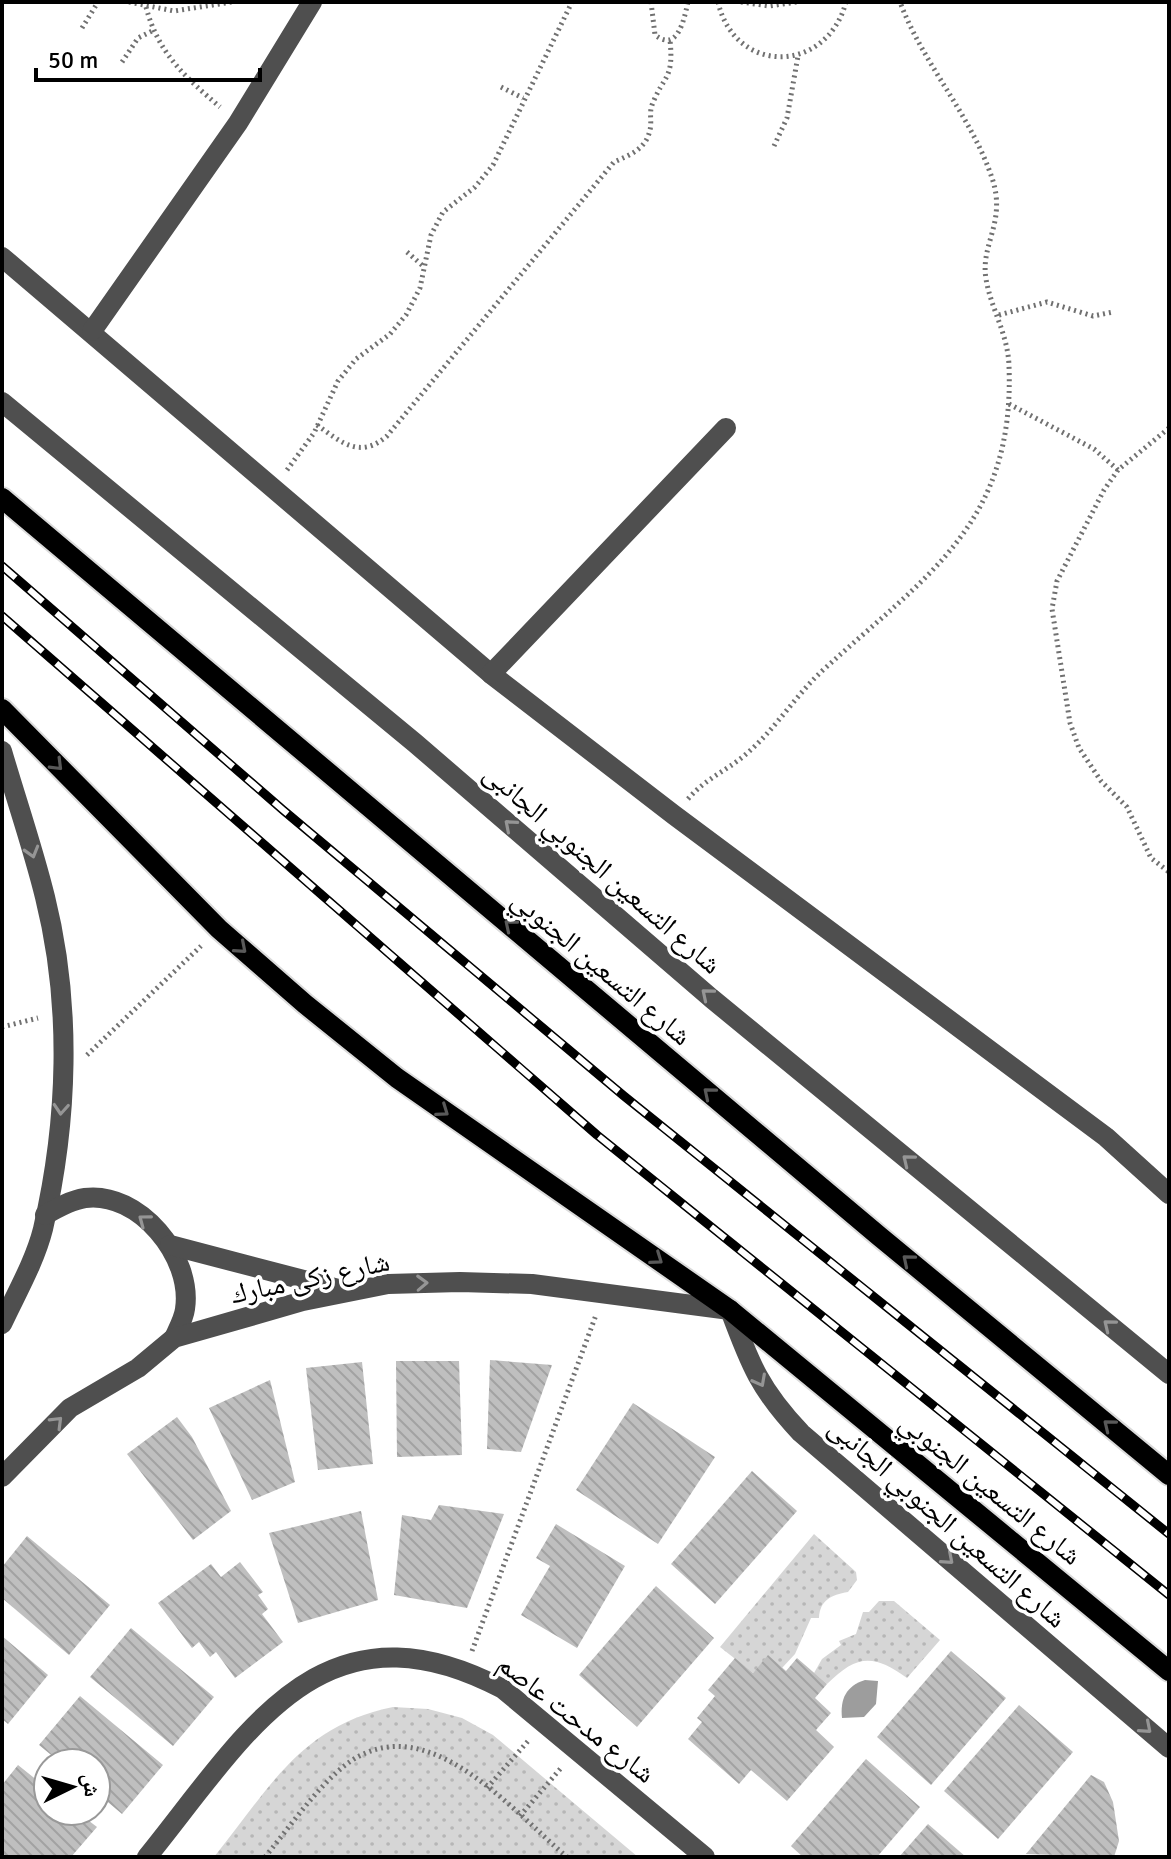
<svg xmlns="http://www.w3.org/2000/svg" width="1171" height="1859" viewBox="0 0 1171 1859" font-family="Signika,'Noto Naskh Arabic',sans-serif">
<defs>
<pattern id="grass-dots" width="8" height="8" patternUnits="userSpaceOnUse" patternTransform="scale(2)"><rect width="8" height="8" fill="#d6d6d6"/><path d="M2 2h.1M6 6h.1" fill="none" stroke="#b6b6b6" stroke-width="1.8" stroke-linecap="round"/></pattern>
<pattern id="building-back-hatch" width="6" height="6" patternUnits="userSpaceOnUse" patternTransform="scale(2)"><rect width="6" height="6" fill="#bfbfbf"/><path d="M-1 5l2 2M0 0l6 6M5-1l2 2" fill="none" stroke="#a2a2a2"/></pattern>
</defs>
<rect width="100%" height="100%" fill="#fff"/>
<g fill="url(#grass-dots)">
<path d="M 814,1534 L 856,1572 L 857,1580 L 848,1592 C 831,1595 820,1600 819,1618 L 811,1618 L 795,1654 L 782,1668 L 768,1656 L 753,1673 L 720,1647 Z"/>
<path d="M 879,1601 L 894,1601 L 940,1640 L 907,1678 C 873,1653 856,1655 827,1684 L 814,1673 L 822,1659 L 841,1645 L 839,1641 L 856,1634 L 863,1612 L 869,1612 Z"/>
<path d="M 393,1707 L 428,1709 L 462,1718 L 493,1735 L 638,1857 L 214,1857 C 270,1788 300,1726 393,1707 Z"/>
</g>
<path fill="#9d9d9d" d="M 865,1680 L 878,1681 L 876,1704 L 864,1717 L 842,1718 C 840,1699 846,1686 865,1680 Z"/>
<g fill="url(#building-back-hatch)">
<polygon points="490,1360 552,1365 521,1452 487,1449"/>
<polygon points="396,1361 459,1361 462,1455 397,1457"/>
<polygon points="362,1362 373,1464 318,1470 306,1368"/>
<polygon points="270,1380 295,1482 252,1500 209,1408"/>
<polygon points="633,1403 715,1457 658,1544 576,1490"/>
<polygon points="177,1417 192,1437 231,1511 193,1540 127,1454"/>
<polygon points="752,1471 797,1511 715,1604 671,1564"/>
<polygon points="439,1505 504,1514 467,1608 394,1595 402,1515 431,1520"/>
<polygon points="361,1511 378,1600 298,1623 269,1533"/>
<polygon points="556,1524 625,1566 577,1648 521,1615 550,1566 536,1558"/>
<polygon points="27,1536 110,1605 69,1655 2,1598 2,1567"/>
<polygon points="240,1562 263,1592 258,1595 268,1609 262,1614 283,1642 235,1678 216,1652 210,1657 199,1642 192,1648 158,1603 211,1564 221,1577"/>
<polygon points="656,1586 714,1638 637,1727 579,1675"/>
<polygon points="131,1628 214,1697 173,1746 90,1677"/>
<polygon points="2,1636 48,1675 8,1724 2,1719"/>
<polygon points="951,1651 1006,1698 931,1785 877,1737"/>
<polygon points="768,1655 786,1671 797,1658 827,1684 815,1698 831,1713 816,1730 834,1747 787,1801 751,1770 739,1784 688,1739 702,1722 697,1718 715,1696 708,1690 735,1658 753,1673"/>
<polygon points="80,1696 163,1765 122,1814 96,1792 96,1763 61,1763 39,1745"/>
<polygon points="1019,1705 1073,1752 998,1839 944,1791"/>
<polygon points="866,1759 920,1807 877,1857 803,1857 791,1846"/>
<polygon points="18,1765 48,1789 48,1811 76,1811 97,1827 71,1857 2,1857 2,1785"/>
<polygon points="1091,1775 1104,1782 1113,1802 1119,1841 1114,1857 1026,1854"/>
<polygon points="928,1824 966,1857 899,1857"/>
</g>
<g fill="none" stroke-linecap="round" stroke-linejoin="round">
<g stroke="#dbdbdb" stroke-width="24">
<g id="major">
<polyline points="2,498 879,1236 1169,1475"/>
<polyline points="2,709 219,929 305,1004 397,1078 730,1310 1169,1671"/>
</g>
</g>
<g stroke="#717171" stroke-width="5" stroke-dasharray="2 4" stroke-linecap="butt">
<polyline points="129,2 174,11 232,2"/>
<path d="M 651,2 L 655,35 C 678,53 684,19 688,2"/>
<path d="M 718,2 C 735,76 827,74 846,2"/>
<polyline points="741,2 769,6 797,2"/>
<path d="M 146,7 C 158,53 185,77 220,107"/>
<polyline points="82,28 98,2"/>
<polyline points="122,62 138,38 152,31"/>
<polyline points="501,87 523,98"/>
<polyline points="774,146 787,118 798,56"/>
<polyline points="407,252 423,266"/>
<polyline points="999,315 1047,302 1093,316 1113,312"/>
<polyline points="1009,404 1094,449 1118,470"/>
<path d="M 317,425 C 342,443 360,459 387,436 L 614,162 C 630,155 646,149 650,130 C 652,122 649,113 652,105 C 664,74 674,80 670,40"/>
<polyline points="1169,428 1118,470 1104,490 1057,581 1052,609 1070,723 1079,748 1101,781 1127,807 1151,858 1169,872"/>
<polyline points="287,470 314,433 338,381 356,359 390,334 406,315 420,288 431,235 443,212 475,187 493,165 572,2"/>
<path d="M 688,799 C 706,778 725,772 745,755 C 774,731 795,696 822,671 C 926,576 1015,524 1009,366 C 1008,334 991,309 986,279 C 980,244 1007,222 992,178 C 971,115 923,64 900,2"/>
<polyline points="2,1027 38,1018"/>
<polyline points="87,1055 201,946"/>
<polyline points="472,1651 596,1315"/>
<polyline points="487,1788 528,1741"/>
<polyline points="520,1816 561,1768"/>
<path d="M 265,1857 C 288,1829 310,1797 336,1773 C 418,1696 507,1806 567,1857"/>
</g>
<g stroke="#4f4f4f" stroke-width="20">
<polyline points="2,257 491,674 674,815 1106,1137 1169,1194"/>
<polyline points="92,331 238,123 312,2"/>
<polyline points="2,402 415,743 711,998 1169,1374"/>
<polyline points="491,674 726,428"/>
<path d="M 2,751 C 16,799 33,848 45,897 C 72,1005 68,1121 43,1229 C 35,1261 16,1294 2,1324"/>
<path d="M 45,1215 C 57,1208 71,1200 85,1198 C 139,1191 193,1257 185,1309 C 184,1318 178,1329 174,1338"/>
<polyline points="170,1245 342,1290"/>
<path d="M 2,1477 L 70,1408 L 138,1368 L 174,1338 L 303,1301 L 388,1284 L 460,1282 L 532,1284 L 730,1310 C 750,1364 760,1390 801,1433 L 1169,1748"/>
<path d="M 147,1857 C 248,1732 322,1594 503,1689 L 705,1857"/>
</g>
<use href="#major" stroke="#000" stroke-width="20"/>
<g stroke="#000" stroke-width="9">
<g id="rail">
<polyline points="2,566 283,810 624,1096 1169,1534"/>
<polyline points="2,616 597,1135 1169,1595"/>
</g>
</g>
<use href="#rail" stroke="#fff" stroke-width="6" stroke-dasharray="18" stroke-linecap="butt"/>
</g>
<defs><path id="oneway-chevron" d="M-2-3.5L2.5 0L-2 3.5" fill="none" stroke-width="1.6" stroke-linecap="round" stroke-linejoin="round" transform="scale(2)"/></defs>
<g stroke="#595959">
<use href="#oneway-chevron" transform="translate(57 765) rotate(45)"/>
<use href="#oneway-chevron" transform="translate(510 925) rotate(-140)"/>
<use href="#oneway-chevron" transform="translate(241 948) rotate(41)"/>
<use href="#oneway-chevron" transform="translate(709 1093) rotate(-140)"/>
<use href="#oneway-chevron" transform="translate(443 1111) rotate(35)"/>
<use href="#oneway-chevron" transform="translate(657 1259) rotate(35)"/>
<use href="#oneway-chevron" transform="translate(908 1260) rotate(-140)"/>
<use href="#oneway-chevron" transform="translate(1109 1425) rotate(-141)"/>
</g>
<g stroke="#959595">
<use href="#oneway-chevron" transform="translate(510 825) rotate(-139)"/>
<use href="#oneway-chevron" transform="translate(32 852) rotate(74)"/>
<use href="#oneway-chevron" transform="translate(707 994) rotate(-140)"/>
<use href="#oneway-chevron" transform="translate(61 1109) rotate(94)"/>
<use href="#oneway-chevron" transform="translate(908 1160) rotate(-141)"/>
<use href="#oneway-chevron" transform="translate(144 1220) rotate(-143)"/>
<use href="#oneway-chevron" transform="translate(422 1283) rotate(-2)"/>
<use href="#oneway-chevron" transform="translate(1109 1325) rotate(-141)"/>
<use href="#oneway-chevron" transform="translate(760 1381) rotate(62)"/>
<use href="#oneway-chevron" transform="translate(57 1422) rotate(-45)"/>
<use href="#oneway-chevron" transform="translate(948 1559) rotate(41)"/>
<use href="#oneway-chevron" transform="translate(1146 1728) rotate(41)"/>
</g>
<g text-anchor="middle" stroke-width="7" stroke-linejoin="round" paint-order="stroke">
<g font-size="28" fill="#000" stroke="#fff">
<text transform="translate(603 868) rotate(41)" y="10">شارع التسعين الجنوبي الجانبى</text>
<text transform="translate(602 967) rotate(40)" y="10">شارع التسعين الجنوبي</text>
<text transform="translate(310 1277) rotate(-12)" y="10">شارع زكى مبارك</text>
<text transform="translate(991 1488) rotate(39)" y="10">شارع التسعين الجنوبي</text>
<text transform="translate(948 1522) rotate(41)" y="10">شارع التسعين الجنوبي الجانبى</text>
<text transform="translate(577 1718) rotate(38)" y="10">شارع مدحت عاصم</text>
</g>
</g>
<rect width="1171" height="1859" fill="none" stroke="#000000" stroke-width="8"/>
<g transform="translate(72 1787) rotate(85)"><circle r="38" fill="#ffffff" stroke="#999999" stroke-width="2"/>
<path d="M0-6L14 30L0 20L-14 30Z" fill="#000000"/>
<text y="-12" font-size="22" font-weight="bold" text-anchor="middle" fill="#000000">ش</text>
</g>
<path d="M36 68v12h224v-12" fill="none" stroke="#000000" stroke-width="4"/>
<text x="48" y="68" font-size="24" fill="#000000" stroke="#ffffff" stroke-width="6" paint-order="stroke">50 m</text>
</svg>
